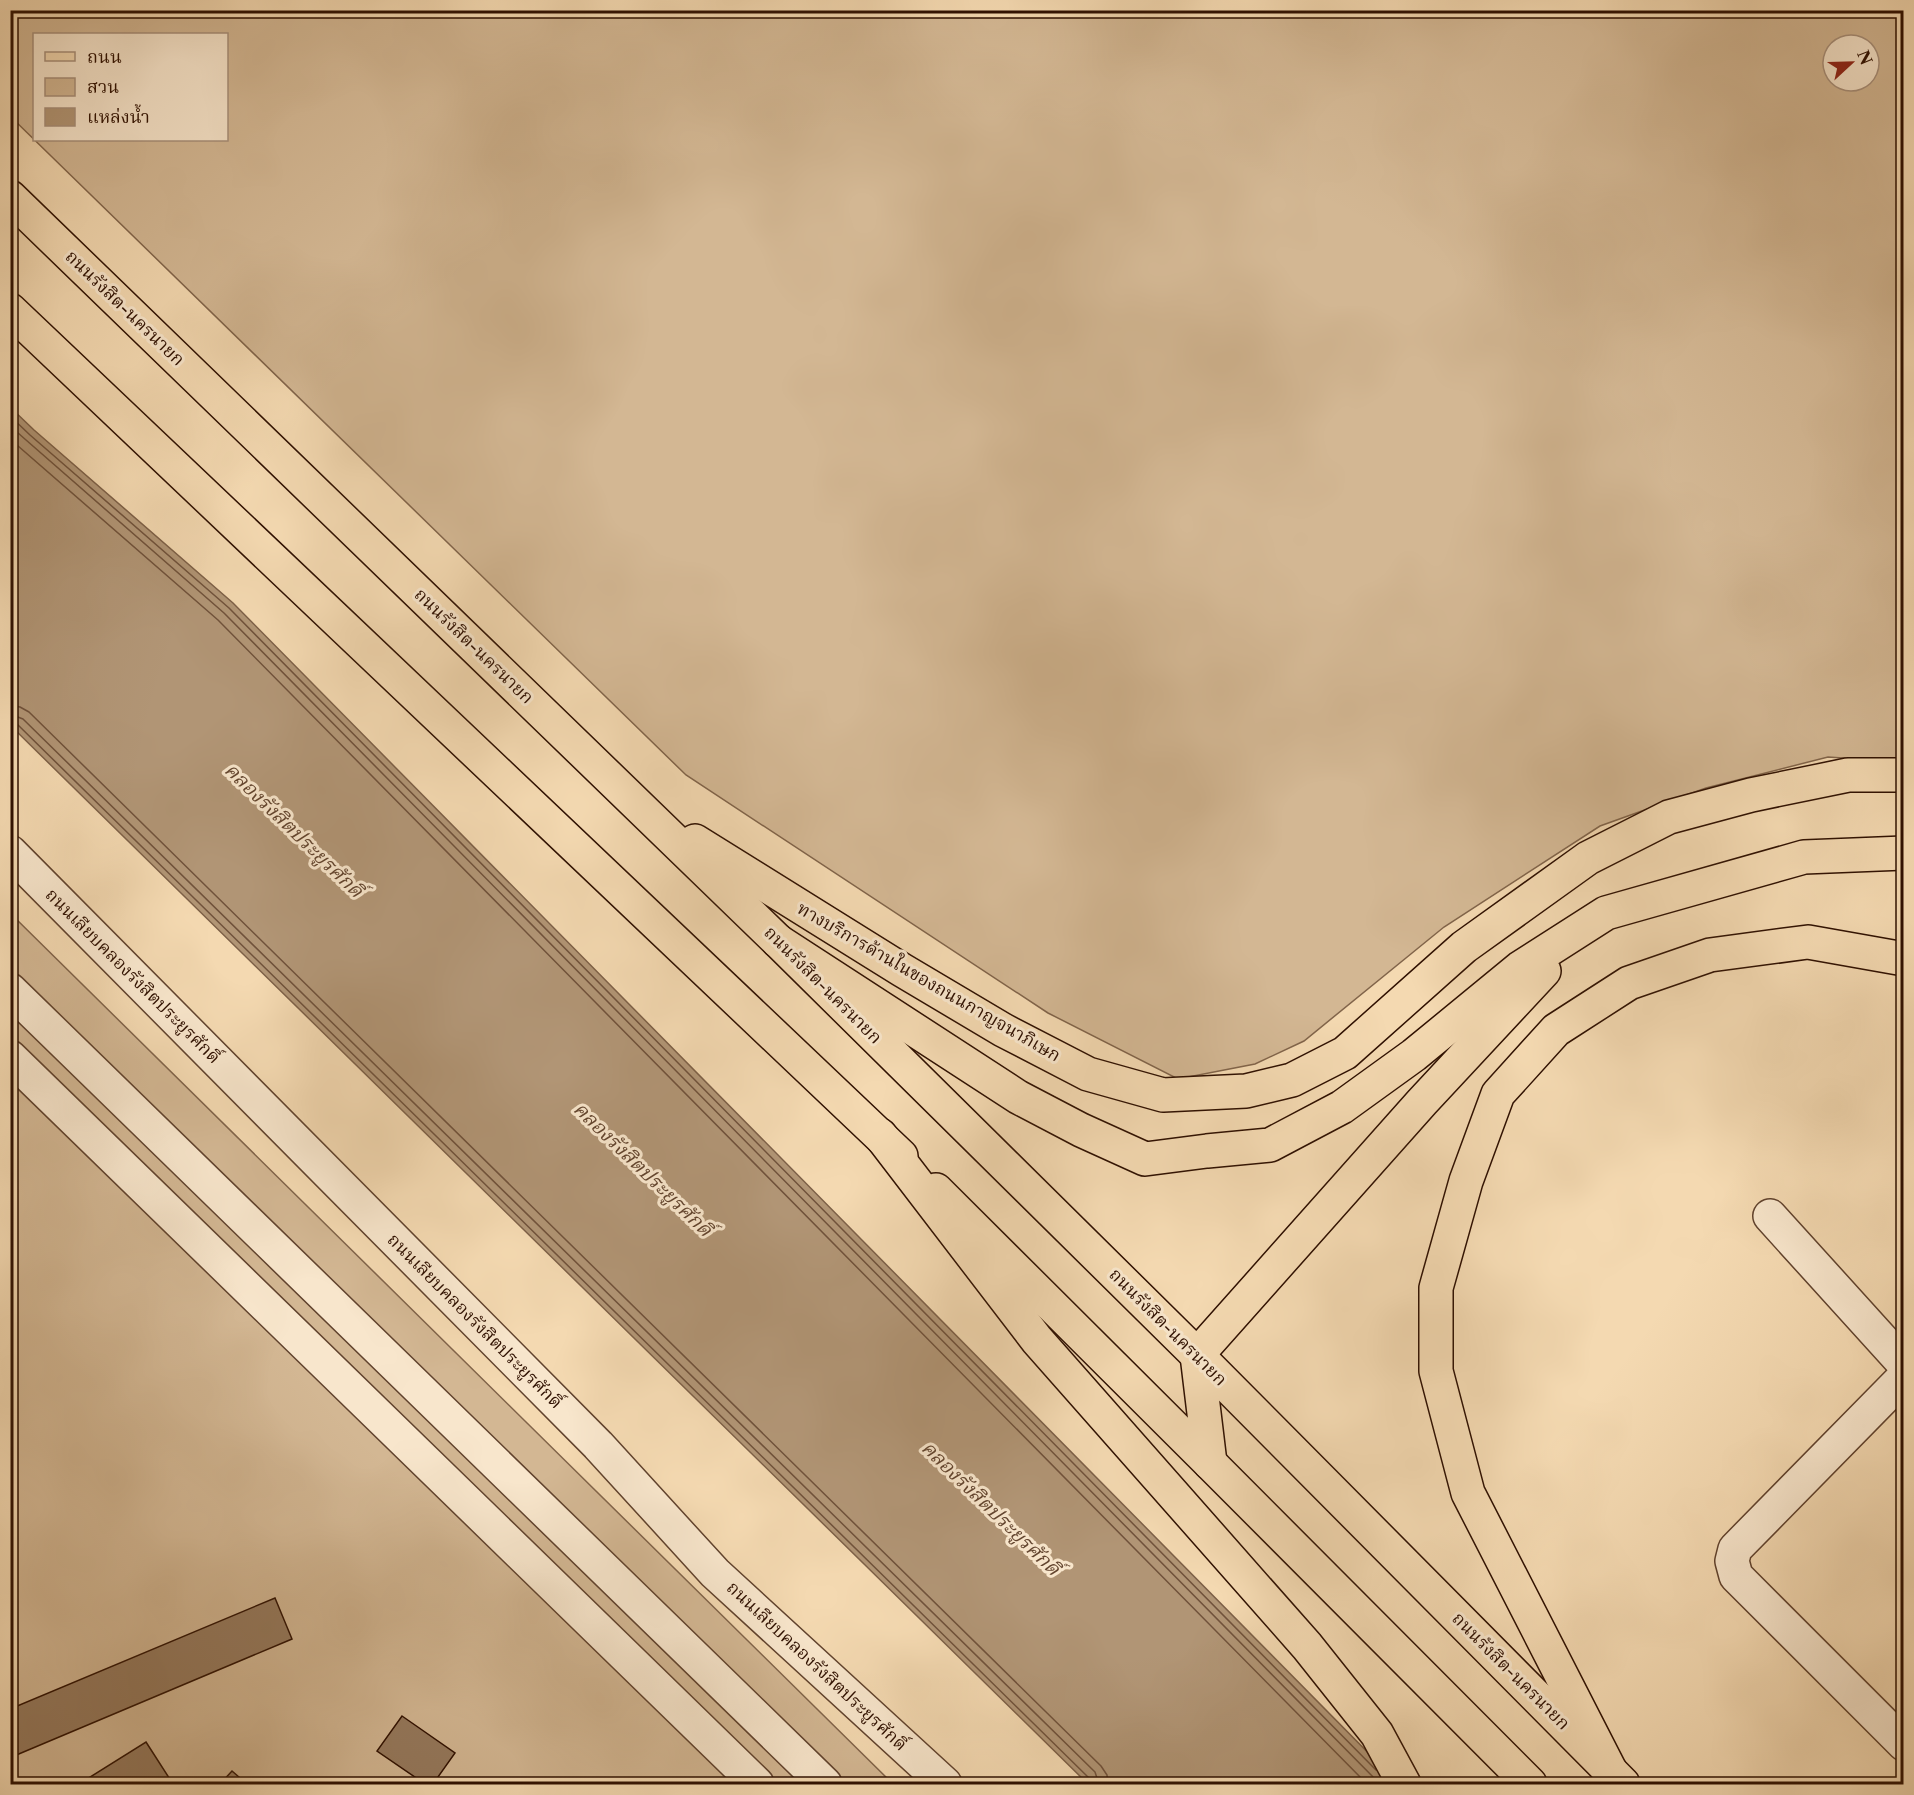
<svg xmlns="http://www.w3.org/2000/svg" width="1914" height="1795" viewBox="0 0 1914 1795" font-family="'Libre Caslon Text','Noto Serif Thai',serif">
<rect width="100%" height="100%" fill="#f4d9b1"/>
<filter id="stains"><feTurbulence type="fractalNoise" baseFrequency=".00333" numOctaves="4"/><feColorMatrix values="0 0 0 0 .2 0 0 0 0 .09 0 0 0 0 .02 0 0 0 .5 -.17"/></filter>
<radialGradient id="worn" r=".72"><stop offset=".6" stop-color="#630" stop-opacity="0"/><stop offset="1" stop-color="#630" stop-opacity=".3"/></radialGradient>
<g fill="#d3b793" stroke="#81644a" stroke-width="1.5" fill-rule="evenodd">
<path d="M 10,11 L 1903,11 L 1903,762 L 1828,757 L 1706,788 L 1600,826 L 1444,927 L 1304,1041 L 1255,1064 L 1178,1079 L 1048,1013 L 686,775 L 11,117 ZM 34,34 L 226,34 L 226,140 L 34,140 ZM 1833,45 L 1869,45 L 1869,81 L 1833,81 Z"/>
<polygon points="11,914 893,1784 11,1784"/>
</g>
<polygon fill="#b19575" stroke="#7d6047" stroke-width="1.5" points="10,407 34,430 233,603 1399,1784 1088,1784 11,726"/>
<g fill="none" stroke-linecap="round" stroke-linejoin="round">
<g stroke="#70523b" stroke-width="1.5">
<polyline points="10,416 30,435 229,608 1376,1770"/>
<polyline points="10,426 224,613 1380,1784"/>
<polyline points="10,439 218,620 1367,1784"/>
<polyline points="10,705 20,707 29,712 1101,1766 1107,1775 1108,1784"/>
<polyline points="10,714 23,719 1095,1772 1099,1784"/>
<polyline points="10,722 17,724 1089,1778 1091,1784"/>
</g>
</g>
<g fill="#95795d" stroke="#2f1001" stroke-width="1.5">
<polygon points="275,1598 292,1639 14,1756 10,1749 10,1709"/>
<polygon points="402,1716 455,1753 433,1784 425,1784 377,1751"/>
<polygon points="146,1742 173,1784 79,1784"/>
<polygon points="232,1771 247,1784 220,1784"/>
</g>
<g fill="none" stroke-linecap="round" stroke-linejoin="round">
<g stroke="#60422d" stroke-width="36">
<g id="minor">
<polyline points="10,852 598,1445 715,1573 945,1784"/>
<polyline points="10,990 825,1784"/>
<polyline points="10,1057 757,1784"/>
<polyline points="1770,1216 1904,1364"/>
<polyline points="1904,1377 1735,1549 1732,1561 1736,1576 1904,1744"/>
</g>
</g>
<g stroke="#2f1001" stroke-width="36">
<g id="major">
<polyline points="10,197 778,941 1197,1355 1623,1784"/>
<polyline points="10,310 901,1156"/>
<polyline points="695,841 902,970 1003,1030 1088,1074 1163,1095 1246,1091 1292,1080 1345,1053 1464,947 1588,858 1669,817 1751,795 1848,775 1904,775"/>
<polyline points="936,1190 1210,1463 1530,1784"/>
<polyline points="1197,1355 1210,1463"/>
</g>
</g>
<g stroke="#2f1001" stroke-width="36">
<g id="highway">
<polyline points="778,941 1018,1097 1081,1130 1145,1159 1207,1151 1270,1145 1342,1107 1414,1055 1520,968 1606,913 1804,857 1904,853"/>
<polyline points="880,1135 1037,1340 1307,1646 1377,1734 1404,1784"/>
<polyline points="1197,1355 1422,1102 1544,971"/>
<polyline points="1611,1772 1468,1493 1436,1371 1436,1288 1466,1181 1498,1094 1556,1030 1629,983 1710,955 1808,942 1904,959"/>
</g>
</g>
<use href="#minor" stroke="#f8e6cc" stroke-width="33"/>
<use href="#major" stroke="#f4d9b1" stroke-width="33"/>
<use href="#highway" stroke="#f4d9b1" stroke-width="33"/>
</g>
<g text-anchor="middle" stroke-width="6" stroke-linejoin="round" paint-order="stroke">
<g font-size="18" fill="#2f1001" stroke="#f8e6cc">
<text transform="translate(125 308) rotate(44)" y="6">ถนนรังสิต-นครนายก</text>
<text transform="translate(474 646) rotate(44)" y="6">ถนนรังสิต-นครนายก</text>
<text transform="translate(133 976) rotate(45)" y="6">ถนนเลียบคลองรังสิตประยูรศักดิ์</text>
<text transform="translate(929 982) rotate(30)" y="6">ทางบริการด้านในของถนนกาญจนาภิเษก</text>
<text transform="translate(823 985) rotate(45)" y="6">ถนนรังสิต-นครนายก</text>
<text transform="translate(475 1321) rotate(45)" y="6">ถนนเลียบคลองรังสิตประยูรศักดิ์</text>
<text transform="translate(1168 1327) rotate(45)" y="6">ถนนรังสิต-นครนายก</text>
<text transform="translate(817 1666) rotate(43)" y="6">ถนนเลียบคลองรังสิตประยูรศักดิ์</text>
<text transform="translate(1511 1671) rotate(45)" y="6">ถนนรังสิต-นครนายก</text>
</g>
<g font-size="20" font-style="italic" fill="#63452f" stroke="#f8e6cc">
<text transform="translate(294 830) rotate(44)" y="7">คลองรังสิตประยูรศักดิ์</text>
<text transform="translate(643 1169) rotate(44)" y="7">คลองรังสิตประยูรศักดิ์</text>
<text transform="translate(991 1508) rotate(44)" y="7">คลองรังสิตประยูรศักดิ์</text>
</g>
</g>
<rect width="1914" height="1795" fill="none" stroke="#f4d9b1" stroke-width="36"/>
<rect x="12" y="12" width="1890" height="1771" fill="none" stroke="#2f1001" stroke-width="3"/>
<rect x="18" y="18" width="1878" height="1759" fill="none" stroke="#2f1001" stroke-width="1.5"/>
<rect x="33" y="33" width="195" height="108" fill="#f8e6cc" stroke="#a8907b" stroke-width="1.5"/>
<rect x="45" y="52" width="30" height="9" fill="#f4d9b1" stroke="#a8907b" stroke-width="1.5"/>
<text x="87" y="63" font-size="18" fill="#2f1001">ถนน</text>
<rect x="45" y="78" width="30" height="18" fill="#d3b793" stroke="#a8907b" stroke-width="1.5"/>
<text x="87" y="93" font-size="18" fill="#2f1001">สวน</text>
<rect x="45" y="108" width="30" height="18" fill="#b19575" stroke="#a8907b" stroke-width="1.5"/>
<text x="87" y="123" font-size="18" fill="#2f1001">แหล่งน้ำ</text>
<g transform="translate(1851 63) rotate(68)"><circle r="28" fill="#f8e6cc" stroke="#a8907b" stroke-width="1.5"/>
<path d="M0-4.5L10 22L0 15L-10 22Z" fill="#8f2418"/>
<text y="-9" font-size="16" font-weight="bold" text-anchor="middle" fill="#2f1001">N</text>
</g>
<rect width="100%" height="100%" filter="url(#stains)"/>
<rect width="100%" height="100%" fill="url(#worn)"/>
</svg>
